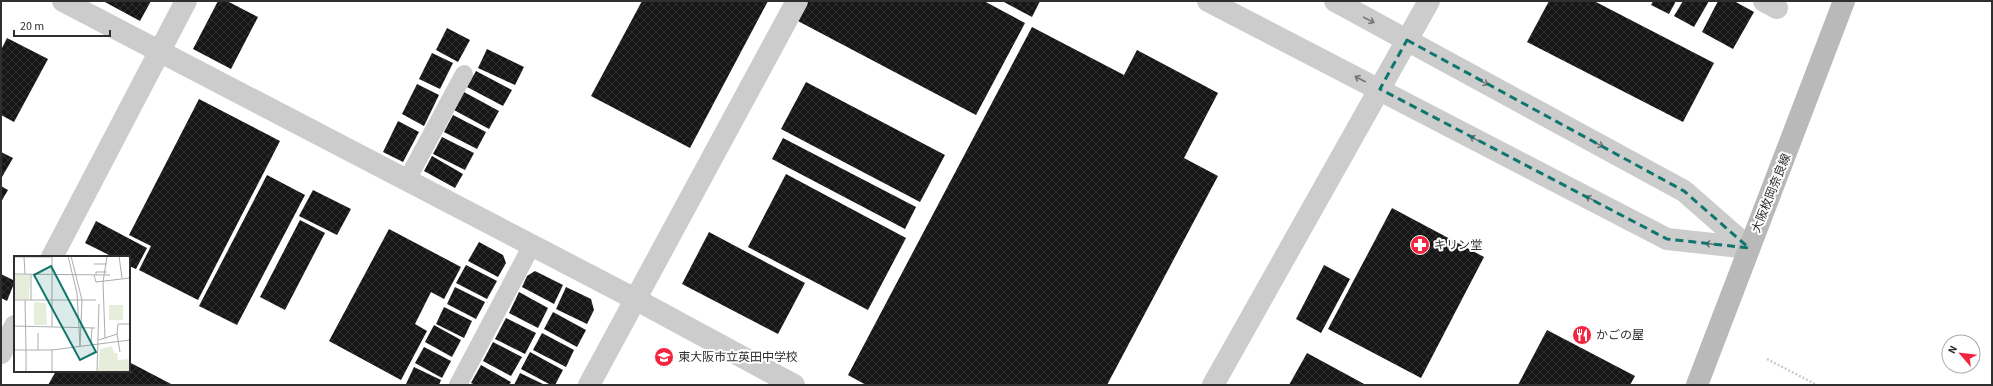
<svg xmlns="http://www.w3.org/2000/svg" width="1993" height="386" viewBox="0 0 1993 386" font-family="'Source Sans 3','Noto Sans JP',sans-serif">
<defs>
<pattern id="building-cross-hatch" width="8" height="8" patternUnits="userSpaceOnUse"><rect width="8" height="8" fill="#161616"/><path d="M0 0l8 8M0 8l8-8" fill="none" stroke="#303030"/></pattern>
</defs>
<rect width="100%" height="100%" fill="#fff"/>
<g fill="url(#building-cross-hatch)">
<polygon points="103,1 151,1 140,21"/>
<polygon points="218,1 227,1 258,17 231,69 193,49"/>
<polygon points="642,1 768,1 690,148 591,96"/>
<polygon points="806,1 984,1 1025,23 976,115 796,20"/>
<polygon points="1002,1 1040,1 1032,17"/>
<polygon points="1549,1 1594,1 1714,63 1683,122 1527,42"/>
<polygon points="1653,1 1676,1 1669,14 1651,5"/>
<polygon points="1683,1 1709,1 1694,27 1674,16"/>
<polygon points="1718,1 1734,1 1754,12 1733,49 1702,32"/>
<polygon points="1032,27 1124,75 1137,50 1218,93 1184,158 1218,176 1107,385 866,385 848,375"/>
<polygon points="447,28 470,40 458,62 436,50"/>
<polygon points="7,38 48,59 14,122 1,115 1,50"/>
<polygon points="487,49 524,67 515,85 478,68"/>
<polygon points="432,53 453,63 440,89 419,79"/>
<polygon points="476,71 512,90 503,106 467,87"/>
<polygon points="806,82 945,155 920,202 781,129"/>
<polygon points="417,84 439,95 424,126 402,114"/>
<polygon points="464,92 499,111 489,129 454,110"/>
<polygon points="199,99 280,141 198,300 139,270 151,246 129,235"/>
<polygon points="453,115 486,132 477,149 444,132"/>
<polygon points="398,121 419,132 403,162 383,152"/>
<polygon points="442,137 474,153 465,170 433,154"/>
<polygon points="783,138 916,207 905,229 772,159"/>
<polygon points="1,152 13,158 2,177 1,177"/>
<polygon points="432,156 463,174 455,188 424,171"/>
<polygon points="786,174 906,238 868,310 748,247"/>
<polygon points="267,175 305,195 237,325 199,306"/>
<polygon points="1,186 8,190 1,202"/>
<polygon points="313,190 351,209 337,235 299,216"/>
<polygon points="1392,208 1484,257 1421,378 1328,329"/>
<polygon points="300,220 325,233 285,310 260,297"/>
<polygon points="96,221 147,248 136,269 129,266 129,257 113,257 85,243"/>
<polygon points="389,229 461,267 444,299 431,292 415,324 427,331 401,380 329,341"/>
<polygon points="709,232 805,283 778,334 682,284"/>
<polygon points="479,242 503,255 506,263 498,277 468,261"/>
<polygon points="466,265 497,281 487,299 456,283"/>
<polygon points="1324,265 1350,279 1321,333 1296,319"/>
<polygon points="535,271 563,285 554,304 522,287 527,276"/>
<polygon points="1,274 15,281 7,301 1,298"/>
<polygon points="455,287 485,302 476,319 447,304"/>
<polygon points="566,287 591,299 594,310 587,324 556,309"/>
<polygon points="519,292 548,308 538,328 509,313"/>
<polygon points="444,307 472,321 464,338 436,324"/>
<polygon points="553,312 586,330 577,347 544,329"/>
<polygon points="506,318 536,333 525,354 495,339"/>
<polygon points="434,325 461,340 452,357 425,342"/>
<polygon points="1547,330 1635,376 1630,385 1518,385"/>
<polygon points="542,333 574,350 566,367 533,350"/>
<polygon points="493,342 522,357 511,376 483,361"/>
<polygon points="424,347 451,361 442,378 415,363"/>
<polygon points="530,352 563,370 555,385 551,385 521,369"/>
<polygon points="1307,353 1366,385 1289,385"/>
<polygon points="129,362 173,385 48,385 56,371 129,371"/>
<polygon points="481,365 511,382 509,385 475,385 471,383"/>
<polygon points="414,367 441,380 439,385 406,384"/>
<polygon points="520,373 545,385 514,385"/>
</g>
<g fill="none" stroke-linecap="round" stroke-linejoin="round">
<polyline stroke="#ccc" stroke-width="2.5" stroke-dasharray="2 2" stroke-linecap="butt" points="1767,359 1817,385"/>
<g stroke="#ccc" stroke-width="18">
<polyline points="407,180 464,74"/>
<polyline points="458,385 532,245"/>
</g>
<g stroke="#ccc" stroke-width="22">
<polyline points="63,1 635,299 794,385"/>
<polyline points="1764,1 1777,8"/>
<polyline points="52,257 186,1"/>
<polyline points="1,353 15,326"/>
<polyline points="589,385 797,1"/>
<polyline points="1213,385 1429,1"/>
</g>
<g stroke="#ccc" stroke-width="22">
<polyline points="1208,1 1667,239 1749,248"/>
<polyline points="1335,1 1684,191 1749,248"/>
</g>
<polyline stroke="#b9b9b9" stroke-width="22" points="1697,385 1844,1"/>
</g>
<defs><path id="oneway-shaft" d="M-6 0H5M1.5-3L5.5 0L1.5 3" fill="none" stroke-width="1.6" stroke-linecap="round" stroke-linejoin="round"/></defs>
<g stroke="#767676">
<use href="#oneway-shaft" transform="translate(1369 20) rotate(28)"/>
<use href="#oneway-shaft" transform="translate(1360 79) rotate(-153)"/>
<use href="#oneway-shaft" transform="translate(1483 82) rotate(28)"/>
<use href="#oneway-shaft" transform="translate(1475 139) rotate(-152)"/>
<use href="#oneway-shaft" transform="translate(1598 144) rotate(28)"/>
<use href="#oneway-shaft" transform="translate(1591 199) rotate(-152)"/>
<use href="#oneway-shaft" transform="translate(1711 244) rotate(-174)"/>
</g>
<path fill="none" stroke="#0f766e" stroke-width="3" stroke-dasharray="8 5" stroke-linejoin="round" d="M 1407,40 L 1684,191 L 1749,248 L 1667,239 L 1380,89 Z"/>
<defs>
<g id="pharmacy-disc" transform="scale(1)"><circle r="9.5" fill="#f3243f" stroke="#fff"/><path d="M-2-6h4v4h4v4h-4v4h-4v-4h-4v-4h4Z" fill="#fff"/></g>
<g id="restaurant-disc" transform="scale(1)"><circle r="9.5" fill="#f3243f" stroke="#fff"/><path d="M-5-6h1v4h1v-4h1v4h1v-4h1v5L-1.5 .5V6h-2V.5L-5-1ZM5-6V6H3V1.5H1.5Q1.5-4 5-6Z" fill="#fff"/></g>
<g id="school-disc" transform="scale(1)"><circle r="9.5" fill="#f3243f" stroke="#fff"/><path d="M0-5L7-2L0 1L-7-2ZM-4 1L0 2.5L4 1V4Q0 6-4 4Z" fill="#fff"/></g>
</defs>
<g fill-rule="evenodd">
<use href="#pharmacy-disc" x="1420" y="245"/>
<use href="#restaurant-disc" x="1582" y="335"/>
<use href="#school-disc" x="664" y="357"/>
</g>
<g text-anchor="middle" stroke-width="4" stroke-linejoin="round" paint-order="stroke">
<g font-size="12" fill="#2f2f2f" stroke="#fff">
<text transform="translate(1771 193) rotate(-68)" y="4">大阪枚岡奈良線</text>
</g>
<g font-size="12" fill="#2f2f2f" stroke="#fff" text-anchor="start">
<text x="1434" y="249">キリン堂</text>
<text x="1596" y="339">かごの屋</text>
<text x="678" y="361">東大阪市立英田中学校</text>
</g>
</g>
<g transform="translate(14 256)">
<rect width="116" height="116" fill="#fff"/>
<path d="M 0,19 L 16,19 L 15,43 L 0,43 ZM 98,90 L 100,97 L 103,97 L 104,104 L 116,103 L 116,116 L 84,116 L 86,93 Z" fill="#e6eddb"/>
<path d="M 20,46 L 32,47 L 33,69 L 20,69 ZM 95,49 L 109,49 L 109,64 L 95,64 ZM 116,106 L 116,116 L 97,116 L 97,110 Z" fill="#e6eddb"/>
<path fill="none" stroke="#acacac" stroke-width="1" d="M 38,0 L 38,71M 54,0 L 63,37 L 66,90M 57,0 L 68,44 L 66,90M 105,0 L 108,22M 0,1 L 38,1M 10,1 L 11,18M 80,8 L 93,8M 0,18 L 96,19M 80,19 L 82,26 L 116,22M 82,19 L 82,16 L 93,16M 0,44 L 82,44M 11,44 L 12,94M 17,44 L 17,18M 0,70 L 81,72M 103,78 L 106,96M 91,82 L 89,26 L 93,0M 85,84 L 103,78 L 104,68 L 116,68M 77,86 L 78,72M 0,94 L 38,94 L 116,84M 12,94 L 12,116M 24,94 L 24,77M 38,94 L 38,116M 83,116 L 85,48"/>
<path fill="#0f766e" fill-opacity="0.15" stroke="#0f766e" stroke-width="2" d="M 37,10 L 82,96 L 66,104 L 20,19 Z"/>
<rect width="116" height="116" fill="none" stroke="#2f2f2f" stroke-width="2"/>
</g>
<rect width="1993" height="386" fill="none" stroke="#2f2f2f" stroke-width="4"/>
<g transform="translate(1961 354) rotate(298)"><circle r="19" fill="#ffffff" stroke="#acacac"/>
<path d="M0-3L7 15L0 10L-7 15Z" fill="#f3243f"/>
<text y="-6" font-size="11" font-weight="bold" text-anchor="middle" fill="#2f2f2f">N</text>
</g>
<path d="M14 30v6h96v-6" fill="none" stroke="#2f2f2f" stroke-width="2"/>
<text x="20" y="30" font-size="12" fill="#2f2f2f" stroke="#ffffff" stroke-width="3" paint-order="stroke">20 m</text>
</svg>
